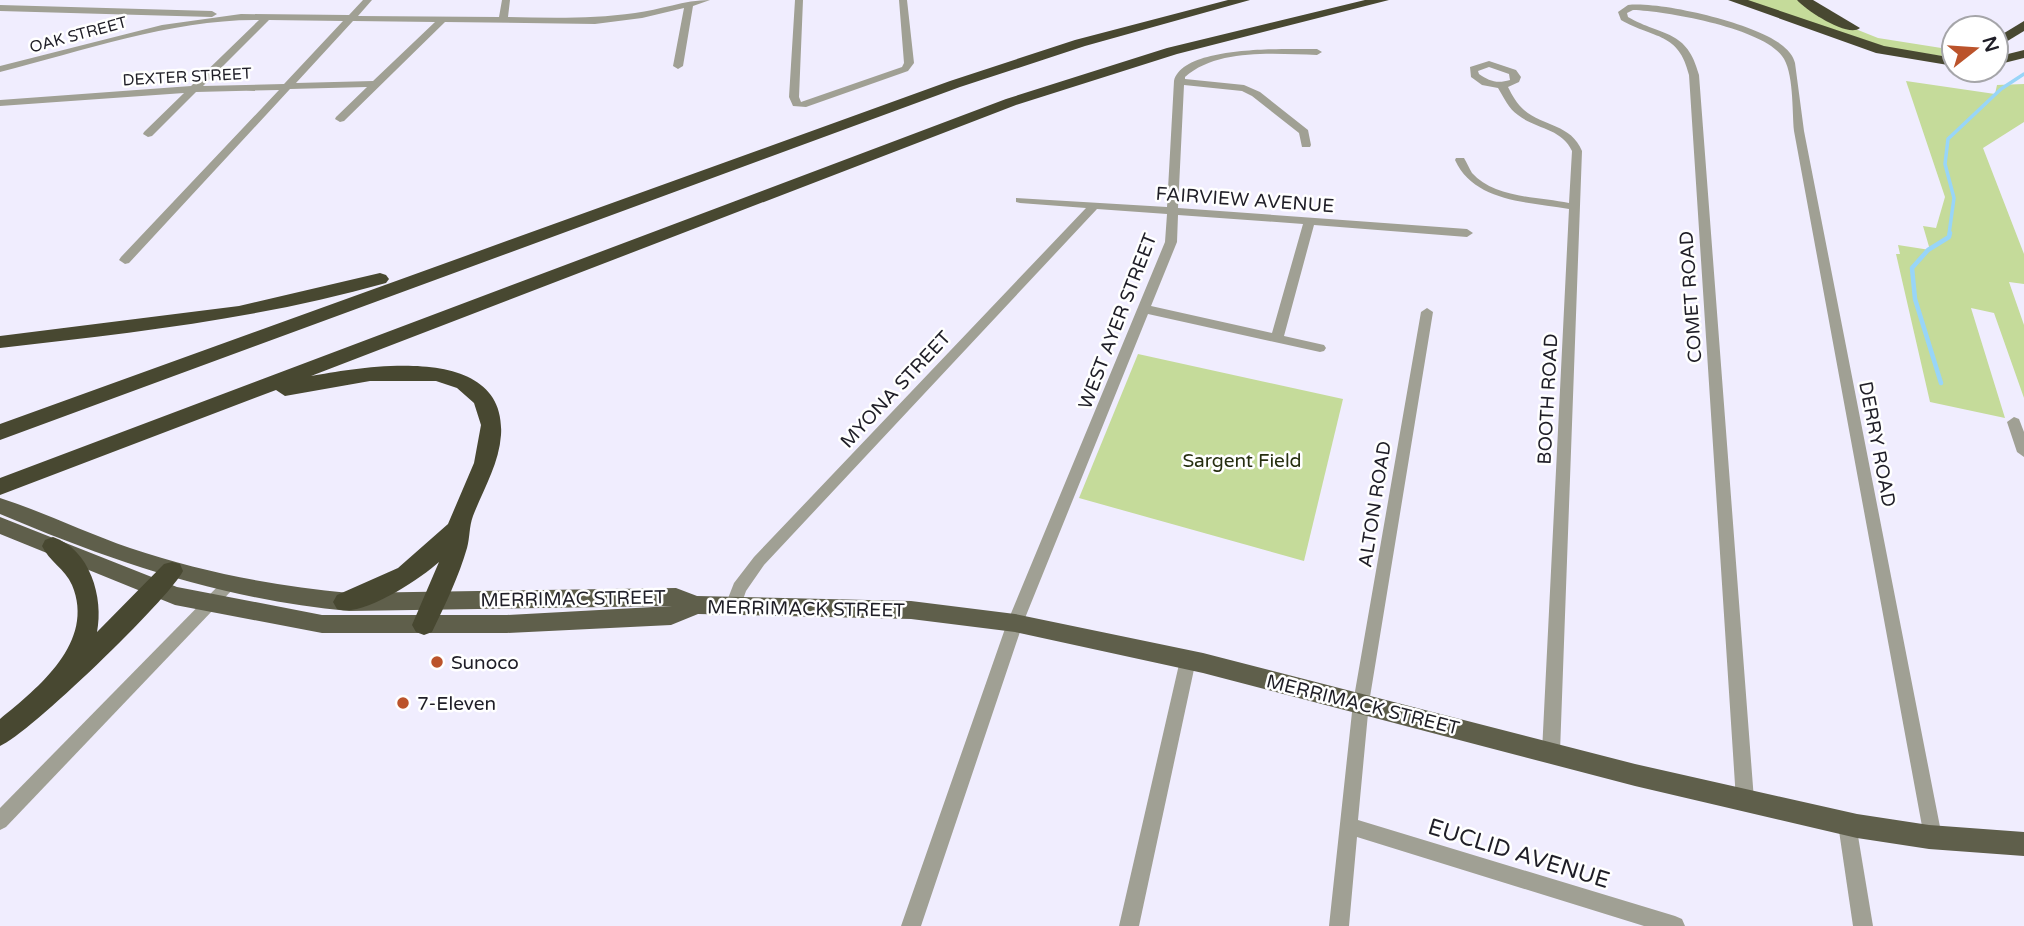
<svg xmlns="http://www.w3.org/2000/svg" width="2024" height="926" viewBox="0 0 2024 926" font-family="'Varela Round',sans-serif">
<rect width="100%" height="100%" fill="#f0edfe"/>
<g fill="#c5db9a">
<polygon points="1744,0 1802,0 1828,18 1878,38 1954,50 1954,58 1888,48"/>
<polygon points="1906,81 1995,94 1997,85 2024,84 2024,122 1983,148 2024,254 2024,284 2009,282 2024,325 2024,398 1994,313 1971,308 2005,418 1930,402 1896,254 1900,254 1898,245 1930,250 1923,226 1936,228 1945,197"/>
<polygon points="1138,354 1343,399 1304,561 1079,498"/>
</g>
<g fill="none" stroke-linecap="round" stroke-linejoin="round">
<polyline stroke="#98d5f8" stroke-width="3.5" points="1949,234 1954,198 1945,164 1948,139 2001,89 2024,74"/>
<polyline stroke="#98d5f8" stroke-width="4.5" points="1941,383 1915,299 1912,268 1928,250 1949,237 1950,233"/>
<g fill="#a0a094" fill-rule="evenodd">
<path d="M 363,0 L 372,0 L 358,16 L 499,17 L 502,0 L 510,0 L 508,17 C 551,18 592,19 635,13 C 660,10 684,0 710,0 L 693,6 L 683,66 L 678,69 L 673,66 L 684,8 L 642,18 L 595,24 L 445,22 L 344,121 L 340,122 L 335,119 L 336,117 L 367,87 L 290,89 L 129,263 L 125,264 L 119,260 L 121,257 L 279,90 L 196,92 L 152,136 L 148,137 L 143,134 L 144,132 L 184,93 L 0,106 L 0,100 L 191,86 L 259,20 C 173,19 83,51 0,72 L 0,66 L 162,25 L 241,14 L 349,15 ZM 269,20 L 343,21 L 284,84 L 203,86 ZM 353,21 L 435,22 L 373,81 L 296,83 Z"/>
<polygon points="795,0 803,0 799,97 801,102 902,67 904,63 899,0 907,0 914,63 908,71 806,107 793,106 789,97"/>
<polygon points="0,5 212,11 217,14 212,17 0,11"/>
<path d="M 1628,5 C 1661,1 1758,24 1783,46 C 1789,51 1793,56 1795,63 L 1804,131 L 1942,837 L 1939,843 L 1933,846 L 1927,843 L 1924,837 L 1794,131 C 1792,111 1794,71 1782,56 C 1762,28 1666,11 1633,10 L 1627,13 L 1628,17 C 1663,37 1687,29 1699,75 L 1754,800 L 1751,806 L 1745,808 L 1739,806 L 1736,800 L 1689,75 C 1679,32 1654,39 1621,20 L 1618,12 Z"/>
<path d="M 1303,49 L 1317,49 L 1322,52 L 1317,55 C 1276,54 1218,48 1185,77 L 1185,79 L 1244,85 L 1260,92 L 1308,130 L 1311,145 L 1310,147 L 1302,147 L 1299,133 L 1252,96 L 1242,91 L 1184,85 L 1178,208 L 1467,229 L 1473,233 L 1467,237 L 1314,225 L 1284,336 L 1324,345 L 1326,348 L 1324,351 L 1320,352 L 1148,314 L 1023,623 L 921,926 L 901,926 L 1007,623 L 1165,242 L 1167,214 L 1097,209 L 764,565 L 746,591 L 739,611 L 733,613 L 727,611 L 725,606 L 734,583 L 754,557 L 1086,208 L 1020,203 L 1016,202 L 1016,198 L 1167,207 L 1174,81 C 1182,47 1275,49 1303,49 ZM 1178,215 L 1303,224 L 1272,333 L 1151,306 L 1177,242 Z"/>
<path d="M 1489,61 L 1516,70 L 1521,77 L 1519,82 L 1508,87 C 1512,95 1517,104 1524,110 C 1544,127 1571,124 1582,151 L 1560,752 L 1557,758 L 1551,760 L 1545,758 L 1542,752 L 1569,209 C 1528,202 1474,202 1455,160 L 1456,158 L 1464,158 C 1467,163 1469,168 1472,173 C 1494,198 1539,197 1569,203 L 1572,151 C 1562,128 1535,129 1518,115 C 1509,109 1504,98 1498,88 L 1482,85 L 1471,77 L 1470,67 ZM 1489,67 L 1509,74 L 1510,80 C 1497,84 1489,81 1479,74 L 1478,71 Z"/>
<polygon points="1427,308 1433,312 1369,703 1358,820 1675,916 1682,919 1685,926 1644,926 1357,837 1349,926 1329,926 1353,703 1421,312"/>
<polygon points="2014,417 2019,419 2024,432 2024,457 2017,452 2007,422"/>
<polygon points="229,578 234,580 237,584 234,588 6,827 0,830 0,808 224,580"/>
<polygon points="1188,653 1194,655 1196,660 1139,926 1119,926 1180,660 1182,655"/>
<polygon points="1847,815 1853,818 1856,824 1873,926 1853,926 1838,824 1841,818"/>
</g>
<path fill="#5f5f4b" fill-rule="evenodd" d="M 0,498 C 44,512 86,533 130,548 C 201,572 274,586 349,593 L 676,588 L 697,596 L 911,601 L 1015,614 L 1203,653 L 1635,764 L 1857,814 L 1929,825 L 2024,832 L 2024,856 L 1929,849 L 1857,838 L 1635,786 L 1203,673 L 1015,632 L 911,619 L 698,614 L 671,625 L 507,633 L 322,633 L 175,605 L 0,534 L 0,517 L 177,587 L 322,615 L 507,615 L 672,606 L 349,611 C 226,600 113,562 0,514 Z"/>
<g fill="#484831" fill-rule="evenodd">
<polygon points="1228,0 1250,0 1085,46 960,87 0,440 0,424 950,81 1075,40"/>
<path d="M 1365,0 L 1389,0 L 1177,54 L 1016,105 L 311,376 C 365,366 507,342 501,435 C 499,464 483,490 473,516 C 469,527 470,537 467,548 C 459,576 445,605 432,632 L 424,635 L 416,632 L 412,625 L 439,562 C 420,579 362,618 337,609 L 333,602 L 337,595 L 398,568 L 448,524 L 474,463 L 481,425 L 474,403 L 457,388 L 436,381 L 370,381 L 285,396 L 276,390 L 0,495 L 0,478 L 1006,99 L 1167,48 Z"/>
<polygon points="1728,0 1748,0 1884,46 1954,58 1954,66 1876,53"/>
<path d="M 1797,0 L 1813,0 L 1860,28 C 1848,38 1807,11 1797,0 Z"/>
<polygon points="2024,21 2024,31 1996,48 1996,38"/>
<polygon points="2024,50 2024,58 1996,65 1996,57"/>
<path d="M 380,273 L 386,275 L 389,279 L 386,283 C 259,319 131,333 0,348 L 0,336 L 239,306 Z"/>
<path d="M 53,537 C 90,549 104,598 97,632 L 164,564 L 172,562 L 180,564 L 183,571 C 169,599 28,735 0,746 L 0,719 C 38,688 96,642 72,585 C 65,569 49,561 42,546 L 45,540 Z"/>
</g>
</g>
<g fill="#bb532b" stroke="#fff" stroke-width="2.5">
<circle cx="437" cy="662" r="7"/>
<circle cx="403" cy="703" r="7"/>
</g>
<g text-anchor="middle" stroke-width="5" stroke-linejoin="round" paint-order="stroke">
<g font-size="16" fill="#1f1e27" stroke="#fff">
<text transform="translate(78 34) rotate(-15)" y="6">OAK STREET</text>
<text transform="translate(187 76) rotate(-3)" y="6">DEXTER STREET</text>
</g>
<g font-size="19" fill="#1f1e27" stroke="#fff">
<text transform="translate(1245 199) rotate(4)" y="7">FAIRVIEW AVENUE</text>
<text transform="translate(1690 297) rotate(-94)" y="7">COMET ROAD</text>
<text transform="translate(1117 321) rotate(-69)" y="7">WEST AYER STREET</text>
<text transform="translate(895 389) rotate(-47)" y="7">MYONA STREET</text>
<text transform="translate(1547 399) rotate(-87)" y="7">BOOTH ROAD</text>
<text transform="translate(1878 444) rotate(79)" y="7">DERRY ROAD</text>
<text transform="translate(1374 504) rotate(-81)" y="7">ALTON ROAD</text>
<text transform="translate(573 598) rotate(-1)" y="7">MERRIMAC STREET</text>
<text transform="translate(806 608) rotate(1)" y="7">MERRIMACK STREET</text>
<text transform="translate(1363 704) rotate(14)" y="7">MERRIMACK STREET</text>
</g>
<g font-size="19" fill="#262f10" stroke="#fff">
<text x="1242" y="467">Sargent Field</text>
</g>
<g font-size="19" fill="#1f1e27" stroke="#fff" text-anchor="start">
<text x="451" y="669">Sunoco</text>
<text x="417" y="710">7-Eleven</text>
</g>
<g font-size="23" fill="#1f1e27" stroke="#fff">
<text transform="translate(1519 853) rotate(17)" y="8">EUCLID AVENUE</text>
</g>
</g>
<g transform="translate(1975 49) rotate(73)"><circle r="33" fill="#ffffff" stroke="#a5a5a9" stroke-width="2"/>
<path d="M0-5L12 26L0 18L-12 26Z" fill="#bb532b"/>
<text y="-10" font-size="19" font-weight="bold" text-anchor="middle" fill="#1f1e27">N</text>
</g>
</svg>
